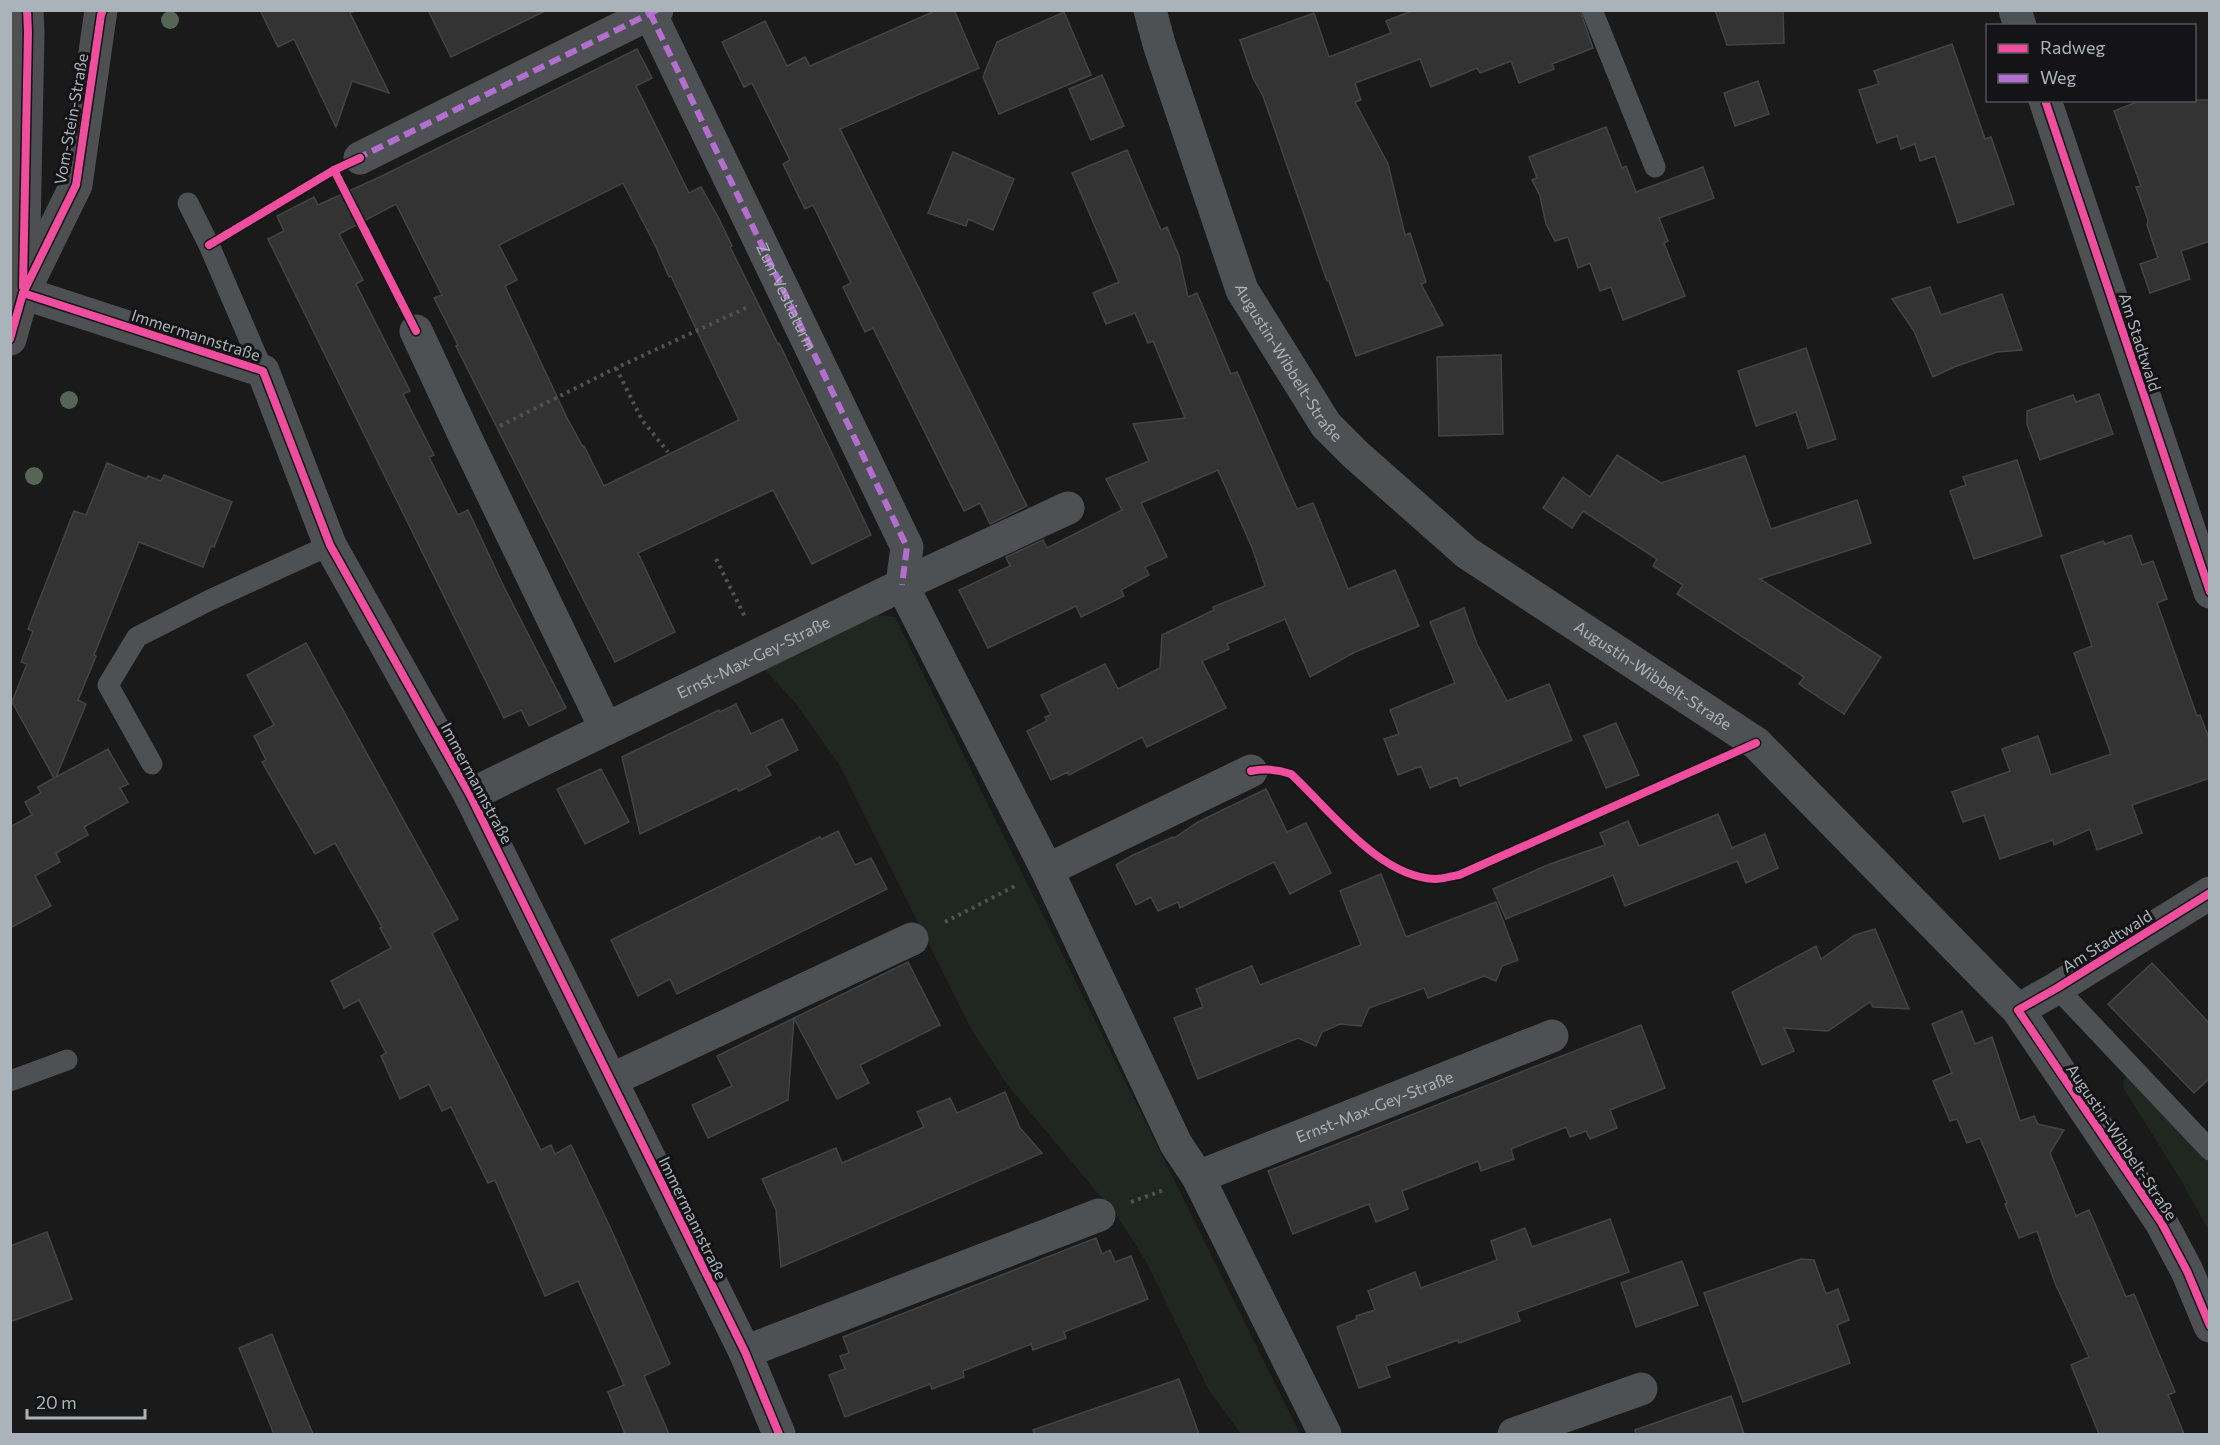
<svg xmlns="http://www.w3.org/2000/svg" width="2220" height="1445" viewBox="0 0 2220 1445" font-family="Commissioner,sans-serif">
<rect width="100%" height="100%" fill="#1a1a1a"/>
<g fill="#202720">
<polygon points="877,615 895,617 1300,1434 1241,1434 1207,1387 1147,1263 1118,1217 1006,1083 970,1027 839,764 794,701 764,669"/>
<polygon points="2128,1076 2209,1153 2209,1231 2181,1180 2124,1089 2123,1081"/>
</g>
<g fill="#333334" stroke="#424446" stroke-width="1.5" fill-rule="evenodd">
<polygon points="260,10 356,10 350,13 389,93 352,81 336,127 294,39 278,47"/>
<polygon points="428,10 547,10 451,57"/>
<polygon points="937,10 954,10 979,68 840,129 1027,506 990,524 980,503 964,511 873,328 865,332 843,287 851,283 813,205 805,209 783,164 790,160 752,83 744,87 722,42 765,21 787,66 805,57 810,66"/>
<polygon points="1414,10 1580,10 1593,48 1552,64 1554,69 1519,83 1511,61 1480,73 1477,68 1431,87 1420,59 1355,83 1361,100 1355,102 1388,164 1405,235 1410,233 1426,282 1421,284 1443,325 1356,356 1329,281 1327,281 1263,96 1253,78 1240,40 1314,13 1329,57 1391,33 1386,21"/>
<polygon points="1715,10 1783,10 1784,43 1727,45"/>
<polygon points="1064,12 1091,75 999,114 983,77 997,42"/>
<polygon points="1952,44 1985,139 1991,137 2014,204 1958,223 1935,156 1920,161 1915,144 1901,149 1897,136 1877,143 1859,90 1879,84 1874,71"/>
<path d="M 637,49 L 652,78 L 636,86 L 689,193 L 701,187 L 718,217 L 732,246 L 730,247 L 778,344 L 779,343 L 871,535 L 812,564 L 773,490 L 638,553 L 675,632 L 615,662 L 456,346 L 458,345 L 434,298 L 442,295 L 396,204 L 339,234 L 363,280 L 356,284 L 410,391 L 403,394 L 434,455 L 429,457 L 458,515 L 468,510 L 504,587 L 566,708 L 529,726 L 521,710 L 504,718 L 268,239 L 284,231 L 277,216 L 314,197 L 318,205 L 382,176 ZM 623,183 L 656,247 L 669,277 L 671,276 L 739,420 L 604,486 L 584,446 L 583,447 L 567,418 L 505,286 L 517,280 L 499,245 Z"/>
<polygon points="1102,75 1124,126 1091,140 1069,89"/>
<polygon points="1758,81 1769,114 1735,126 1724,93"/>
<polygon points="2142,100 2210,100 2210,241 2181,251 2190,279 2150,293 2140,264 2158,258 2147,225 2148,220 2136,187 2141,186 2114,111"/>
<polygon points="1606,127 1622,168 1626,166 1636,192 1703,167 1714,198 1659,218 1668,241 1664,243 1685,296 1623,320 1611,287 1600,291 1590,263 1578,268 1568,237 1555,241 1546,224 1540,196 1532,180 1537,178 1529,157"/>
<polygon points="1127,150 1161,230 1167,227 1179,256 1188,297 1197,293 1231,374 1237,372 1297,509 1313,503 1348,589 1395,570 1419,626 1355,652 1310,677 1285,619 1227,644 1229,649 1202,661 1226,708 1147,747 1142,737 1069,775 1068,772 1051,780 1027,731 1047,721 1045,717 1051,715 1041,695 1105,664 1118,689 1160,668 1162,635 1214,610 1213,607 1265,586 1253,550 1218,470 1141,503 1167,557 1145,567 1149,575 1121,590 1124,596 1081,617 1076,606 988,648 959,590 1010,566 1006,557 1043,540 1047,548 1122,510 1106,479 1149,461 1133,424 1185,418 1153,341 1148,343 1135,313 1106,324 1093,293 1119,282 1072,173"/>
<polygon points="953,152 1014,179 993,230 968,219 966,226 928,213"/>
<polygon points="1930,287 1941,315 2002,294 2022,350 1997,352 1954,367 1933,377 1914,331 1892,299"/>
<polygon points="1806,348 1836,439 1808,448 1796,412 1756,426 1738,371"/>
<polygon points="1501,355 1503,434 1439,436 1437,357"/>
<polygon points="2099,394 2113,434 2040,460 2027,424 2027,411 2073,395 2076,402"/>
<polygon points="1617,455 1661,483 1745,456 1771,529 1857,500 1871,543 1760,579 1881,657 1844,714 1799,684 1804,677 1677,594 1683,585 1653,566 1657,559 1583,511 1572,528 1543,508 1563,477 1590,497"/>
<polygon points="2017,460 2042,536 1974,559 1950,491 1966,485 1963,477"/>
<polygon points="107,463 146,479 148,476 161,481 164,475 232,502 214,547 211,546 203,567 139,542 94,655 96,656 78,700 86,704 56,777 108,749 128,784 120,788 128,802 84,827 88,835 56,853 60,862 35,876 51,906 10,928 10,827 32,815 25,802 41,793 38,787 54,778 12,702 27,664 21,662 33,631 28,629 74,511 86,515"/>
<polygon points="2131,535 2142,565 2153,561 2167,599 2157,603 2197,716 2200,715 2210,741 2210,778 2132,805 2142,833 2097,850 2090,829 2054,845 2053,840 2000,859 1984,815 1963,822 1952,792 2010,771 2002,749 2038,736 2051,775 2111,754 2074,653 2092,646 2061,556 2103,541 2105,544"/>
<polygon points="1464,608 1477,644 1507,701 1549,684 1572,740 1460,786 1457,777 1430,788 1421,766 1398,775 1384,739 1399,734 1390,710 1455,683 1430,622"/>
<polygon points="306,643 458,919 432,933 541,1150 551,1145 555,1154 571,1145 611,1229 670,1364 644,1376 669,1434 625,1434 608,1392 624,1385 578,1281 545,1296 495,1180 488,1183 451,1107 442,1111 429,1084 400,1099 381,1056 386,1053 359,1000 344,1008 331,981 391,948 380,928 382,927 335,843 315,854 262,762 266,760 254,736 274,725 247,675"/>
<polygon points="736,704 751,734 782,719 798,750 766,766 771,775 739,791 737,788 640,834 622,757 719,710 720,712"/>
<polygon points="1616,723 1639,775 1606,788 1584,736"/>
<polygon points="601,769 629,822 585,844 557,789"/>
<polygon points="1266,789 1287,832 1306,823 1331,873 1290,894 1274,862 1180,908 1178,902 1158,911 1151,897 1136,905 1116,865 1131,856 1173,837 1174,838 1198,822"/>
<polygon points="1718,814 1732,848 1765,834 1778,868 1746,883 1737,861 1625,906 1613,875 1506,919 1493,889 1550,864 1605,845 1600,833 1628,821 1639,846"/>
<polygon points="838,831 855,865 871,858 887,889 677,994 670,979 638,996 611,940 820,837 822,839"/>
<polygon points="1381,874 1406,937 1496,902 1518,960 1502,966 1496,981 1484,976 1428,998 1424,988 1369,1008 1361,1026 1340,1024 1322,1032 1316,1046 1298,1038 1198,1079 1174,1018 1203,1007 1196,989 1252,966 1260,985 1361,945 1340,891"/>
<polygon points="1875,929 1909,1009 1873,1007 1870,1002 1828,1031 1784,1028 1794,1051 1762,1065 1732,992 1816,946 1821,959 1855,935"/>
<polygon points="908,962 940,1025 860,1065 869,1083 837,1099 794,1018"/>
<polygon points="2152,963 2210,1024 2210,1078 2194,1093 2108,1004"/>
<polygon points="1962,1011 1975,1044 1992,1037 2020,1121 2034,1116 2038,1124 2064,1130 2050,1153 2076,1216 2089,1210 2126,1297 2134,1294 2175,1392 2168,1395 2184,1434 2099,1434 2071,1365 2089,1357 2055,1283 2037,1231 2019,1238 2005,1204 2007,1203 1980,1138 1967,1143 1957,1119 1950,1121 1933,1081 1952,1073 1932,1024"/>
<polygon points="794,1018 788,1100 708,1138 692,1105 732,1086 717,1056"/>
<polygon points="1641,1025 1665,1088 1610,1110 1617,1128 1590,1139 1586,1131 1570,1137 1566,1127 1511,1149 1514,1159 1481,1171 1478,1161 1402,1191 1408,1209 1376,1222 1369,1204 1293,1234 1268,1171"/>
<polygon points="1005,1092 1020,1128 1042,1153 781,1267 776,1210 762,1179 836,1148 842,1163 924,1127 917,1112 950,1098 957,1113"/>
<polygon points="1610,1219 1629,1272 1517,1312 1520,1321 1459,1343 1458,1340 1386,1366 1390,1377 1359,1388 1337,1327 1357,1319 1356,1316 1375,1310 1368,1291 1415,1272 1421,1288 1497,1260 1491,1241 1525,1228 1532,1247"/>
<polygon points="47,1232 72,1299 10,1322 10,1246"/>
<polygon points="1096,1238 1102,1254 1110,1250 1115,1262 1131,1256 1148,1299 1064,1332 1066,1338 1033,1350 1031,1344 963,1371 964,1377 932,1389 930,1384 845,1417 829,1375 845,1369 840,1356 849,1353 843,1337"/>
<polygon points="1801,1259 1814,1260 1826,1294 1838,1289 1849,1320 1837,1325 1850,1363 1743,1402 1704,1293"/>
<polygon points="1682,1261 1698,1305 1636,1327 1621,1283"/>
<polygon points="272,1334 291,1382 313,1434 274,1434 239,1348"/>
<polygon points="1179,1379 1199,1434 1034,1434 1033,1430"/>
<polygon points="1731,1396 1744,1434 1636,1434 1635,1430"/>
</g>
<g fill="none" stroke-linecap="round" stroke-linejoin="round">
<g stroke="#505154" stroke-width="4" stroke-dasharray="3 4.5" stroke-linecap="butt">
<polyline points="616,368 642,420 668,452"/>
<polyline points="500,426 616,368 750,306"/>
<polyline points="716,559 746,619"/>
<polyline points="945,922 1015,886"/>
<polyline points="1131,1202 1164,1190"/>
</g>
<g stroke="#4e5153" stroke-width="21">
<polyline points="1592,10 1655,167"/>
<polyline points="188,203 209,245 263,371"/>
<polyline points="152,764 108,685 137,637 210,600 330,545"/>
<polyline points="2057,988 2210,1150"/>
<polyline points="10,1081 67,1060"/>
</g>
<g stroke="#4e5153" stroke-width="33">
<path id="s1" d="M 1150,10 L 1159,44 L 1242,290 L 1326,425 L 1355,454 L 1467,553 L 1756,743 L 2018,1010 L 2161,1222 L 2187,1271 L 2210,1326"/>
<polyline points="2015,10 2020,26"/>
<polyline points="650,13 907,547 902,585"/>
<polyline points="2045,100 2210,592"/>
<polyline points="360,158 657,10"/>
<polyline points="23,293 263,371 330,545 470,795 745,1352 779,1434"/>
<polyline points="416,331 468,443 606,729"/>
<polyline points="902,585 1068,508"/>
<path id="s2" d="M 470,795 L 902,585 L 1047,870 L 1176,1144 L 1198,1177 L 1325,1434"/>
<polyline points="1047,870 1251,771"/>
<polyline points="2018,1010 2057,988 2210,893"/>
<polyline points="611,1080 912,939"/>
<path id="s3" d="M 1198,1177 L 1552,1036"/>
<polyline points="745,1352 1099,1215"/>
<polyline points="1514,1434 1641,1389"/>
</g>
<g stroke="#4d4f51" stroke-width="33">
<polyline points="23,282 28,32 27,10"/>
<polyline points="10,339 23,293 76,185 101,10"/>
</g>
<g stroke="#b36fd0" stroke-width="6" stroke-dasharray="12 6" stroke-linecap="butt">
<path id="s4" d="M 650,13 L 907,547 L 902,585"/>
<polyline points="356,159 657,10"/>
</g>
<g stroke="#141416" stroke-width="11">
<g id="cycleway">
<polyline points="2045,100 2210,592"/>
<polyline points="334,170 416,331"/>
<polyline points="209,245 334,170 360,158"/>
<polyline points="23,287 28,32 27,10"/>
<polyline points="23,293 263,371 330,545 470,795 745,1352 779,1434"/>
<polyline points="10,339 23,293 76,185 101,15 103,10"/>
<path d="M 1251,771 C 1266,768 1277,769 1291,774 C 1330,810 1380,878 1436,879 C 1443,879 1452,876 1459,875 L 1756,743"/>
<polyline points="2210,893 2057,988 2018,1010 2161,1222 2187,1271 2210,1326"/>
</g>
</g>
<use href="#cycleway" stroke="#ef4d9e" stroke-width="8"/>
</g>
<g fill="#566654">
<circle cx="170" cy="20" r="9"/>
<circle cx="69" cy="400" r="9"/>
<circle cx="34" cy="476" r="9"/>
</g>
<g text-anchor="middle" stroke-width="6" stroke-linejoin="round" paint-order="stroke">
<g font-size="16" fill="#abb3ba" stroke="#141416">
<text transform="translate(71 119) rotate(-80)" y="6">Vom-Stein-Straße</text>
<text dy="6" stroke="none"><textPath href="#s4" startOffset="315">Zum Vestiaturm</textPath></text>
<text transform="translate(196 335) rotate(18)" y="6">Immermannstraße</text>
<text transform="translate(2140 342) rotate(72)" y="6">Am Stadtwald</text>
<text dy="6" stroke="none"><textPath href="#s1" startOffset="381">Augustin-Wibbelt-Straße</textPath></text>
<text dy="6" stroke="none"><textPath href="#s2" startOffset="315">Ernst-Max-Gey-Straße</textPath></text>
<text dy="6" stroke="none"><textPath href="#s1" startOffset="867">Augustin-Wibbelt-Straße</textPath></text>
<text transform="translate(477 783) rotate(62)" y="6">Immermannstraße</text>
<text transform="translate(2107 941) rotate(-32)" y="6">Am Stadtwald</text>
<text dy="6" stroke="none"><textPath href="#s3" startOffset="190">Ernst-Max-Gey-Straße</textPath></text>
<text transform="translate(2122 1142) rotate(56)" y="6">Augustin-Wibbelt-Straße</text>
<text transform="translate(693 1218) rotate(64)" y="6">Immermannstraße</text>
</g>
</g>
<rect width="2220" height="1445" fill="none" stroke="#abb3ba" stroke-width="24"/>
<rect x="1986" y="24" width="210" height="78" fill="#141416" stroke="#505458" stroke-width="1.5"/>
<rect x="1998" y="44" width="30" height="9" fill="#ef4d9e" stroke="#505458" stroke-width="1.5"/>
<text x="2040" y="54" font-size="18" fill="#abb3ba">Radweg</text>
<rect x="1998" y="74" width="30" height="9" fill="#b36fd0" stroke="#505458" stroke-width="1.5"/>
<text x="2040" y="84" font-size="18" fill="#abb3ba">Weg</text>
<path d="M27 1409v9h118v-9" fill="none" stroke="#abb3ba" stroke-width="3"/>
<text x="36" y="1409" font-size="18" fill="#abb3ba" stroke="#141416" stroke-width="4.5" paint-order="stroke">20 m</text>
</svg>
